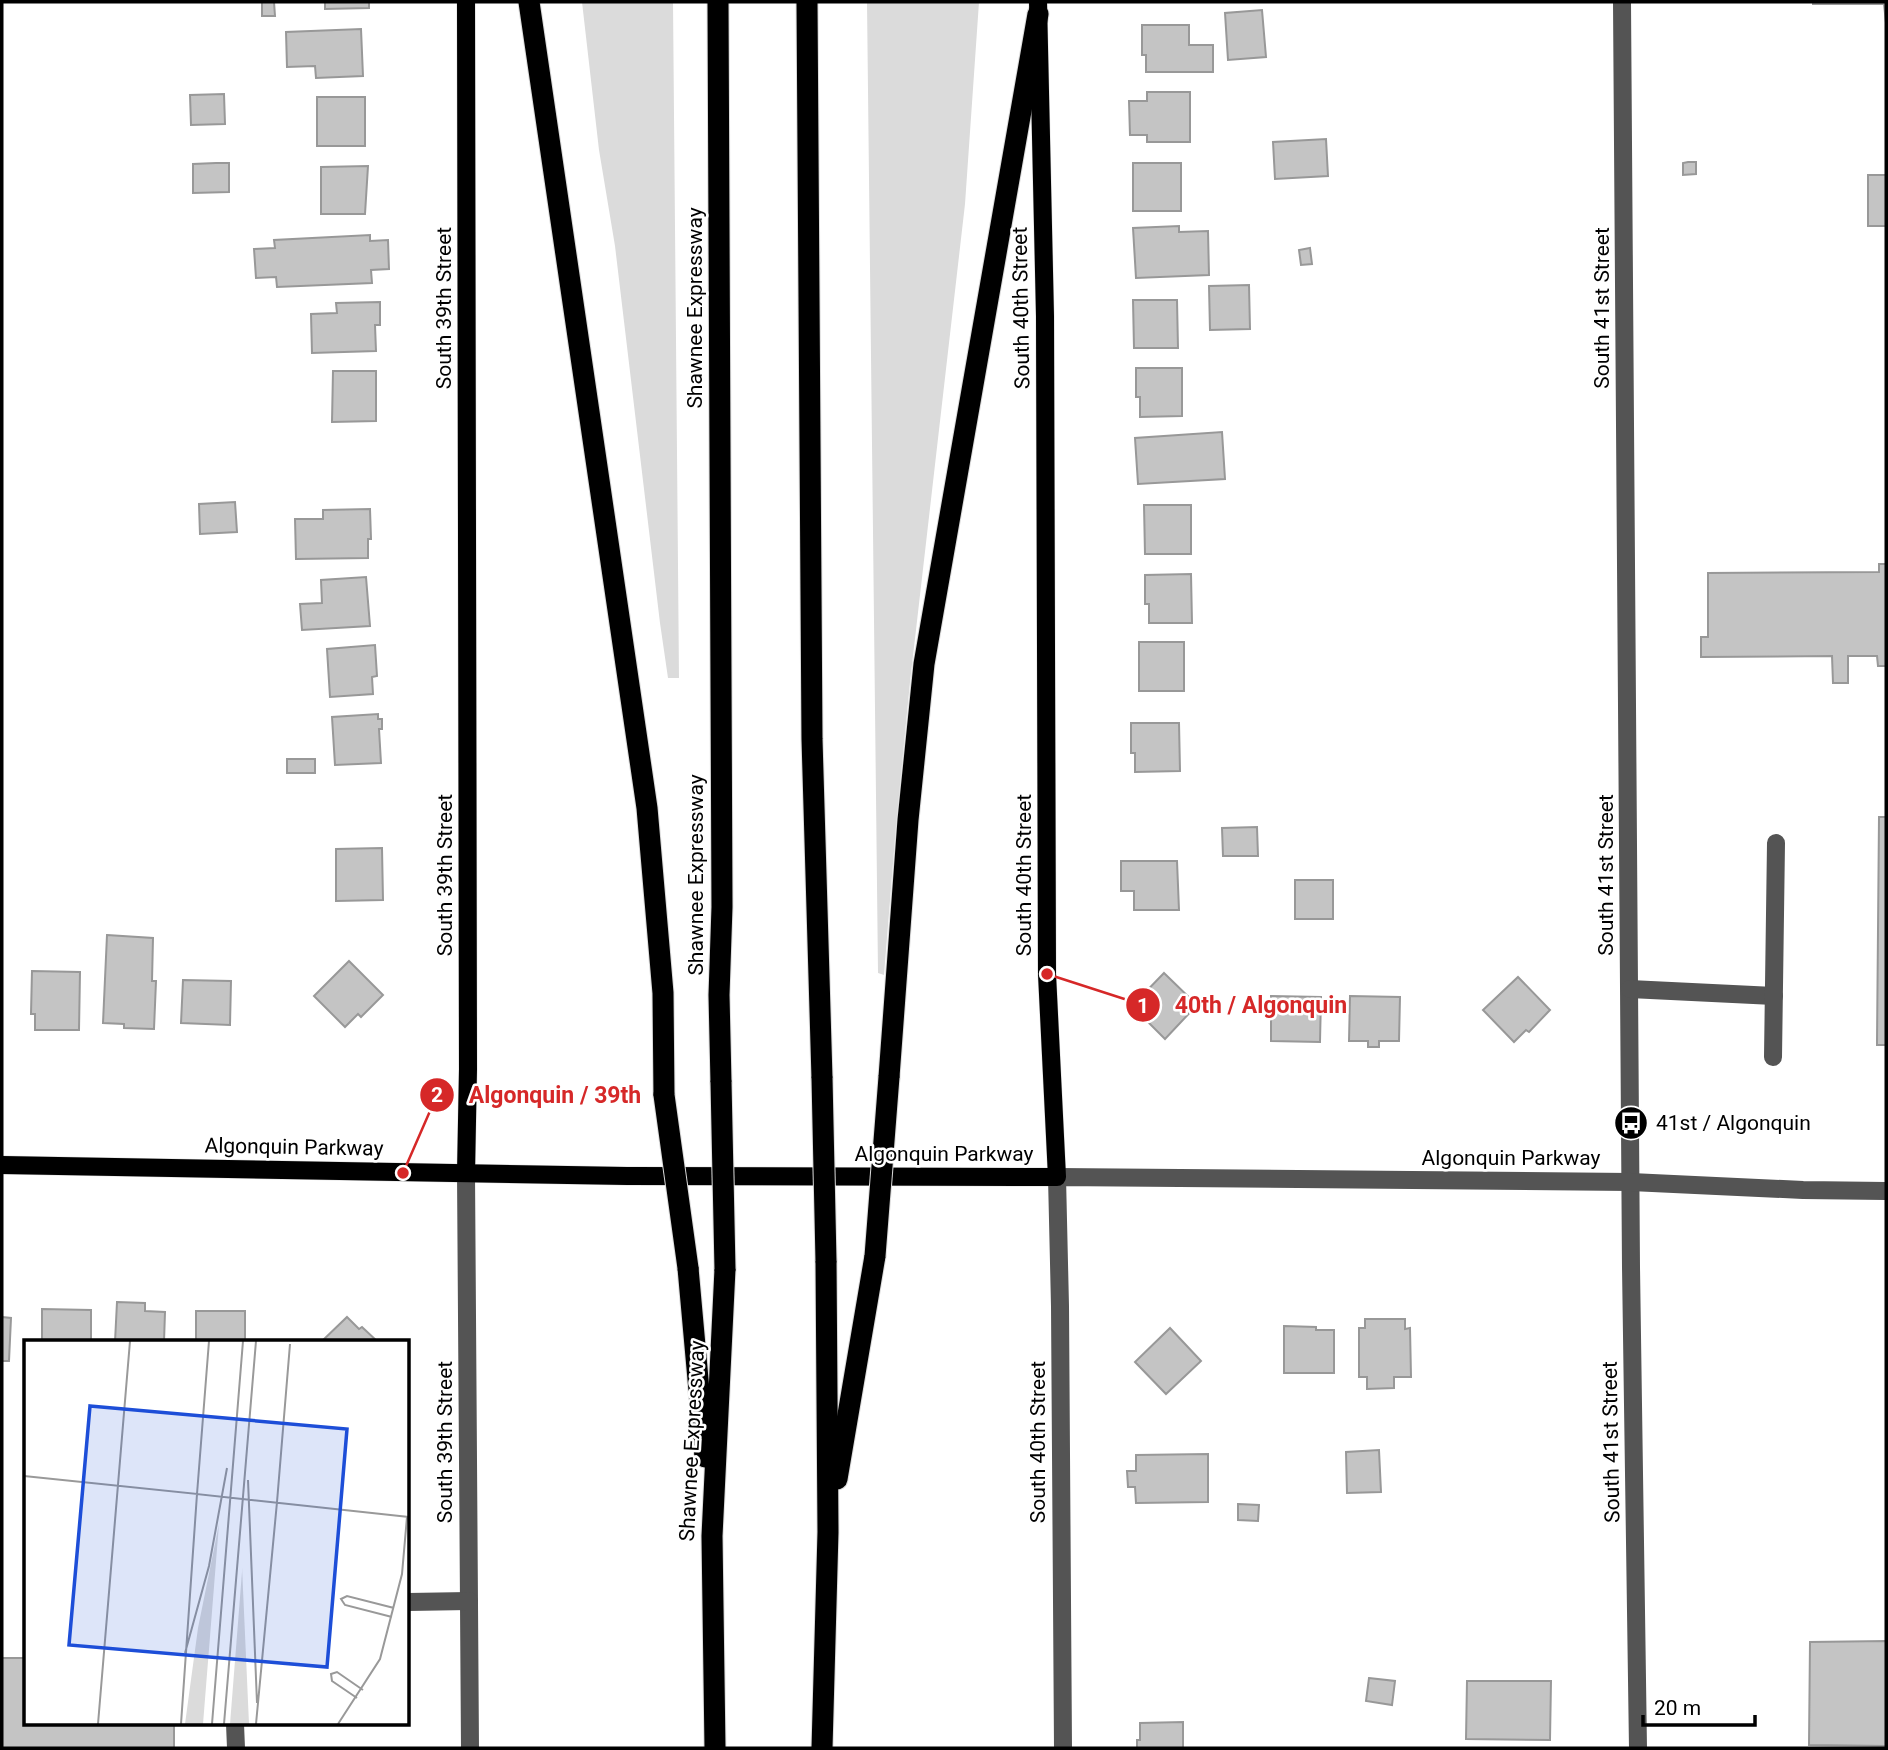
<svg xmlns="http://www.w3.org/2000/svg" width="1888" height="1750" viewBox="0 0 1888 1750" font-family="Roboto,sans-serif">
<rect width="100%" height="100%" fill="#fff"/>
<g fill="#dbdbdb">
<polygon points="582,2 673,2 679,678 668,678 660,623 615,246 599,150"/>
<polygon points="867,2 979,2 965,204 910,682 896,826 884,975 878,973"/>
</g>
<g fill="#c4c4c4" stroke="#989898" stroke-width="2">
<polygon points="262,2 274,2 275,16 262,16"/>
<polygon points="325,2 369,2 369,8 325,9"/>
<polygon points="1813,2 1886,2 1886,23 1884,4 1813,4"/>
<polygon points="1262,10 1266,57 1228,60 1225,13"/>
<polygon points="1142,25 1189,25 1189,45 1213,45 1213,72 1146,72 1146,55 1142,55"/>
<polygon points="361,29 363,76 316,78 315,66 287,67 286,32"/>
<polygon points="1147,92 1190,92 1190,142 1147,142 1147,135 1130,135 1129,101 1147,101"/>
<polygon points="224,94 225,124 191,125 190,95"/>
<rect x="317" y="97" width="48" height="49"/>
<polygon points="1326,139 1328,176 1275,179 1273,142"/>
<polygon points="1688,162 1696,162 1696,174 1683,175 1683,163"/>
<polygon points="216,163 229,163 229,192 193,193 193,164"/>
<rect x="1133" y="163" width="48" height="48"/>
<polygon points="368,166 365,214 321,214 321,167"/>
<rect x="1868" y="175" width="18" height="51"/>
<polygon points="1179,226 1179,232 1208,231 1209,275 1136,278 1133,228"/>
<polygon points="370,235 370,241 388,240 389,269 371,270 372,283 277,287 276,277 256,278 254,249 275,248 274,240"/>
<polygon points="1310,248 1312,264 1301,265 1299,250"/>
<polygon points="1249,285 1250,329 1210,330 1209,286"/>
<polygon points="1133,300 1177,300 1178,348 1134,348"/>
<polygon points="380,302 380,325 375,325 376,351 312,353 311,314 337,313 336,303"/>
<polygon points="1136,368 1182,368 1182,416 1140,417 1140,397 1136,397"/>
<polygon points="333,371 376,371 376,421 332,422"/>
<polygon points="1222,432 1225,479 1138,484 1135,438"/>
<polygon points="235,502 237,532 200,534 199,504"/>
<polygon points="1144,505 1191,505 1191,554 1145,554"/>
<polygon points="370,509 371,539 368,539 368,558 296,559 295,519 323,519 323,510"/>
<polygon points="1879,564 1886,564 1886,666 1878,666 1877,656 1848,656 1848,683 1833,683 1832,656 1701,657 1701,637 1708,637 1708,573 1879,572"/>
<polygon points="1191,574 1192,623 1149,623 1149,604 1145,604 1145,575"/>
<polygon points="366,577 370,626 302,630 300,604 322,603 321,580"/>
<rect x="1139" y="642" width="45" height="49"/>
<polygon points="375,645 377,676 372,677 373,694 330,697 327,649"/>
<polygon points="378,714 378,719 382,719 382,729 379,729 381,763 335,765 332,717"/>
<polygon points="1131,723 1179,723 1180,771 1135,772 1135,753 1131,753"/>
<rect x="287" y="759" width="28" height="14"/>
<polygon points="1879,817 1886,817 1886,1045 1877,1045 1877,1042"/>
<polygon points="1257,827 1258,856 1223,856 1222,828"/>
<polygon points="382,848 383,900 336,901 336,849"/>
<polygon points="1121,861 1177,861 1179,910 1134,910 1134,891 1121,891"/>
<rect x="1295" y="880" width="38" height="39"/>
<polygon points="107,935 153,938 152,981 156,981 154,1029 124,1028 124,1024 103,1023"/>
<polygon points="349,961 383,995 361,1017 358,1014 345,1027 314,996"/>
<polygon points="32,971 80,972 79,1030 35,1030 35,1014 31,1014"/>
<polygon points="1164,973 1197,1005 1165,1039 1132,1006"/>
<polygon points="1518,977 1550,1010 1529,1032 1526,1030 1514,1042 1483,1010"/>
<polygon points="183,980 231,981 230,1025 181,1023"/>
<polygon points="1271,996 1321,997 1320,1042 1271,1041"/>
<polygon points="1350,996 1400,997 1399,1041 1379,1041 1379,1047 1368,1047 1368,1041 1349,1041"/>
<polygon points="117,1302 145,1303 145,1311 165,1312 164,1342 115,1342"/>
<polygon points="42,1309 91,1310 91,1342 42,1342"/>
<rect x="196" y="1311" width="49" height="31"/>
<polygon points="2,1317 11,1318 9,1361 2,1361"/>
<polygon points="347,1317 359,1329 362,1327 378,1342 321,1342"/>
<polygon points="1365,1319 1405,1319 1405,1329 1410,1328 1411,1377 1394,1377 1394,1388 1367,1389 1367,1377 1359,1377 1359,1328 1365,1328"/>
<polygon points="1284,1326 1316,1327 1316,1330 1334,1330 1334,1373 1284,1373"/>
<polygon points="1170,1328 1201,1361 1166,1394 1135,1362"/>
<polygon points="1379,1450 1381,1492 1347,1493 1346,1452"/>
<polygon points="1208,1454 1208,1502 1136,1503 1135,1487 1128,1487 1127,1471 1136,1471 1136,1455"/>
<polygon points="1238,1504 1259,1505 1258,1521 1238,1520"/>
<polygon points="1886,1641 1886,1746 1809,1745 1810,1642"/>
<polygon points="2,1658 26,1658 26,1724 174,1724 174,1748 2,1748"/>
<polygon points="1369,1678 1395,1681 1392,1705 1366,1701"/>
<polygon points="1467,1681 1551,1681 1550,1740 1466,1739"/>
<polygon points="1183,1722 1183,1748 1137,1748 1137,1740 1140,1740 1140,1723"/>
</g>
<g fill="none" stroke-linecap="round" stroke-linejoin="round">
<g stroke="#dbdbdb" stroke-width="19">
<g id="major">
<polyline points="2,1165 627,1176 1057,1177 1047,974 1045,316 1038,2"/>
<polyline points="466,1173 468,1069 466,2"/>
</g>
</g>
<g stroke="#dbdbdb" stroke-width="23">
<g id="highway">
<polyline points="529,2 647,808 663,993 664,1095"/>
<polyline points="718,2 722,907 719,995 721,1082"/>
<polyline points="807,2 812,739 822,1078"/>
<polyline points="889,1077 908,820 924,664 1038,14"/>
<polyline points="688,1268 705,1457"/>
<polyline points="837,1479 875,1256"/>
<polyline points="715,1748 712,1536 725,1269"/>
<polyline points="822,1748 828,1532 826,1261"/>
</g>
</g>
<g stroke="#545454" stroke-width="18">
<polyline points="1622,2 1631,1267 1638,1748"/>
<polyline points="1630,989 1774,996"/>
<polyline points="1773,1057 1776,843"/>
<polyline points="466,1173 470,1748"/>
<polyline points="408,1602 469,1601"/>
<polyline points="235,1724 236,1748"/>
<polyline points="1063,1748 1060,1306 1057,1177 1631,1182 1803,1190 1886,1191"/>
</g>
<use href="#major" stroke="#000" stroke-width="18"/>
<use href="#highway" stroke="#000" stroke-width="21"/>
<g stroke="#dbdbdb" stroke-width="23" stroke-linecap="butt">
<g id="highway-bridge">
<polyline points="822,1078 826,1261"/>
<polyline points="721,1082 725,1269"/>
<polyline points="664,1095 688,1268"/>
<polyline points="875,1256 889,1077"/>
</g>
</g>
<use href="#highway-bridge" stroke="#000" stroke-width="21"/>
</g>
<defs>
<g id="bus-disc" transform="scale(1.75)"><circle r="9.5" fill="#000" stroke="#fff"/><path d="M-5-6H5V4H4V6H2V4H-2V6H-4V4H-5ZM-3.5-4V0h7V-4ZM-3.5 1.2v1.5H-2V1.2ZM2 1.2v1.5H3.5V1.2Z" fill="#fff"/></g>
</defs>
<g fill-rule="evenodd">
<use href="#bus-disc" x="1631" y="1123"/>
</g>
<g text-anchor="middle" stroke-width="5" stroke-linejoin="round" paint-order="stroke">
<g font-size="21" fill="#000" stroke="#fff">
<text transform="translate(444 308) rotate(-90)" y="7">South 39th Street</text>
<text transform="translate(695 308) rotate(-90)" y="7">Shawnee Expressway</text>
<text transform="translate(1021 308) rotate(-91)" y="7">South 40th Street</text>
<text transform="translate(1602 308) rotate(-90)" y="7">South 41st Street</text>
<text transform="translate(445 875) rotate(-90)" y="7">South 39th Street</text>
<text transform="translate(696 875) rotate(-90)" y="7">Shawnee Expressway</text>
<text transform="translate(1024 875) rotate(-90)" y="7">South 40th Street</text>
<text transform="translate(1606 875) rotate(-90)" y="7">South 41st Street</text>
<text transform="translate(294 1147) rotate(1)" y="7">Algonquin Parkway</text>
<text x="944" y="1161">Algonquin Parkway</text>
<text x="1511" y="1165">Algonquin Parkway</text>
<text transform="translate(692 1441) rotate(-87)" y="7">Shawnee Expressway</text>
<text transform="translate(445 1442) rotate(-90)" y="7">South 39th Street</text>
<text transform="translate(1038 1442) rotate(-90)" y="7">South 40th Street</text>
<text transform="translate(1611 1442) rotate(-91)" y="7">South 41st Street</text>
</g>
<g font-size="21" fill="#000" stroke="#fff" text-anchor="start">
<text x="1656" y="1130">41st / Algonquin</text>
</g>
</g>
<g transform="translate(24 1340)">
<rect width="385" height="385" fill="#fff"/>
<path d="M 195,184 L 179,384 L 161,384 L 174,288 ZM 218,227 L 225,384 L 206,384 L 218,232 Z" fill="#dbdbdb"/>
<path fill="none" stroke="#999" stroke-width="2" d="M 0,136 L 173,154 L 185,1M 224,140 L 233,363M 253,162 L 266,4M 368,277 L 321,265 L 317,259 L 323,256 L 370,268M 161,313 L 185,226 L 203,128M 333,358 L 308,341 L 307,334 L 313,332 L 339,350M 74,384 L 106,1M 157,384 L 173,154 L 385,177M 188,384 L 219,1M 200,384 L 232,1M 232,384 L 253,162M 314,384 L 356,319 L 378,234 L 383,177"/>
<path fill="#1d4ed8" fill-opacity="0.15" stroke="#1d4ed8" stroke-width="3.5" d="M 66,66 L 323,89 L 303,327 L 45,305 Z"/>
<rect width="385" height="385" fill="none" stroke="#000" stroke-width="3.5"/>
</g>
<path fill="none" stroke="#d62828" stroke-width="2.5" d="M1047 974L1143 1005M403 1173L437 1095"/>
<g fill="#d62828" stroke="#fff" stroke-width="2.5">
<circle cx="1047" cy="974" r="7"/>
<circle cx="403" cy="1173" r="7"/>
<circle cx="1143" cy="1005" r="18"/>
<circle cx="437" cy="1095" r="18"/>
</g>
<g font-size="21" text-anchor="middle" font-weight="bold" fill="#fff">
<text x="1143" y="1013">1</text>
<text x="437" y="1102">2</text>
</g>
<g font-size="23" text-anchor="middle" font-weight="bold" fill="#d62828" stroke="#fff" stroke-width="5" stroke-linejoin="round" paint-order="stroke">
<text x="1261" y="1013">40th / Algonquin</text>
<text x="555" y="1103">Algonquin / 39th</text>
</g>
<rect width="1888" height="1750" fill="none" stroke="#000000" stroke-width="7"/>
<path d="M1643 1715v10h112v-10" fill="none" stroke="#000000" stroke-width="3.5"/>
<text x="1654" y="1715" font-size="21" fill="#000000" stroke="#ffffff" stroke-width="5" paint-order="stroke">20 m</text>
</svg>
